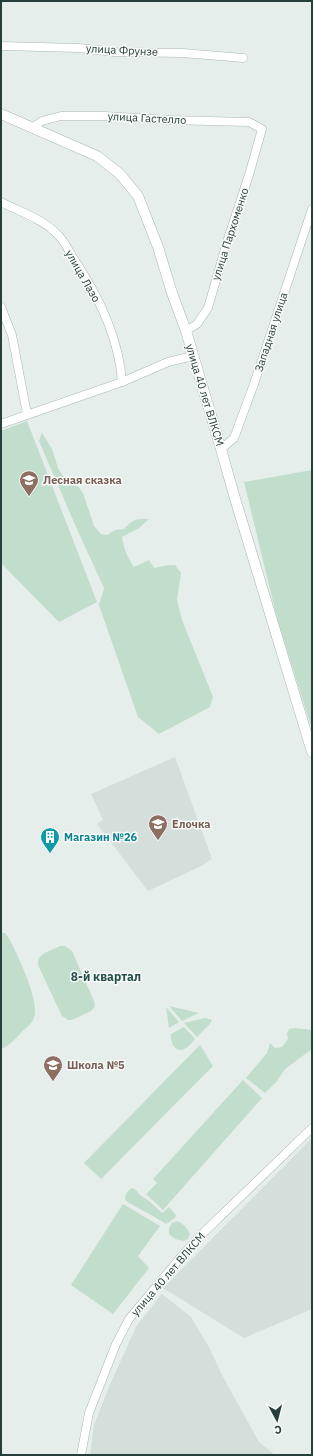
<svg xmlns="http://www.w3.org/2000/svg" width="313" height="1456" viewBox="0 0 313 1456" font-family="'IBM Plex Sans',sans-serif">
<rect width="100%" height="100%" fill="#e6eeeb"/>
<g fill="#d4deda">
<polygon points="175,757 212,859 201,866 148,891 97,824 103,820 91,794"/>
<polygon points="312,1138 312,1309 244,1338 163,1288"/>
<polygon points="162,1294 191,1317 210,1349 222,1375 259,1442 275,1455 90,1455 94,1425 111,1382 137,1325"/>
</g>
<g fill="#c1ddcb">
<polygon points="27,421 97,602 59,622 1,563 1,431"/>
<path d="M 42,433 L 52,449 L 58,468 L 63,476 L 76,484 L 83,493 L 94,526 L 101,534 L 107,535 L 115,530 L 124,529 C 132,520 137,518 149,519 L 139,528 L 122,537 C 124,549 127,557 134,567 L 149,560 L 154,568 L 168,565 L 175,565 L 181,573 L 177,600 L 182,620 L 213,697 L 210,707 L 159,734 L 138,717 L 99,605 L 104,588 L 76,527 L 39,441 Z"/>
<polygon points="312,470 312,729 277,618 244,482"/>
<path d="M 1,933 L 5,933 L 10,940 C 18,957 40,1000 34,1018 C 32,1024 24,1029 20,1034 C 14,1040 9,1046 1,1049 Z"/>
<path d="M 60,946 L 65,946 L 72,951 L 94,1001 L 95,1006 L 91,1011 L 72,1020 L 68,1020 L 62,1016 L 38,965 C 37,953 51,951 60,946 Z"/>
<polygon points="169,1006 199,1013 182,1021"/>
<polygon points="166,1007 179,1022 169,1028"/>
<polygon points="205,1018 212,1020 210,1024 197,1037 184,1023"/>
<path d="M 184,1027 L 195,1039 C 192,1042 189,1046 186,1048 C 175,1055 170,1042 171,1034 Z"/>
<polygon points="295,1028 312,1030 312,1049 285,1069 277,1081 265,1093 246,1078 267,1053 270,1043 275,1048 282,1047 288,1039 287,1034 289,1029"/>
<polygon points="200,1045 213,1066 101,1179 84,1163"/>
<polygon points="243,1080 262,1098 163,1210 146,1194 157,1183 153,1179"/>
<path d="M 132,1188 L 136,1190 L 140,1195 L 149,1201 L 162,1213 L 169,1207 L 176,1215 L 175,1218 L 166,1224 C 153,1215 138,1209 125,1200 C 125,1194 127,1191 132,1188 Z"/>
<polygon points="123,1204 160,1226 138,1256 149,1268 113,1314 71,1285"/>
<path d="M 177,1221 C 183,1223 187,1228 190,1234 L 188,1239 L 184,1241 L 175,1239 L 169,1234 L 169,1228 L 172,1223 Z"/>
</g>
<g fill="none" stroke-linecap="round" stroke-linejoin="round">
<g stroke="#a9b6b3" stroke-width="9">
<g id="minor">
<polyline points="1,46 79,48 114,52 183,53 243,58"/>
<polyline points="33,127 42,121 61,116 105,116 169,120 249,122 262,129 249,175 227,242 208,308 197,324 186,331"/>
<path d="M 1,202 C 20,212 44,219 59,236 C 64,241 68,249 72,256 C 97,293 119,336 122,382"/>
<polyline points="1,307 12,335 27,414"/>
<polyline points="1,424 122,382 168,362 193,356"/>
<polyline points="221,449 234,438 254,384 312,209"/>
<polyline points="81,1455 89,1413 116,1344 129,1319 181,1257 199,1237 312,1128"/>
</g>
</g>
<g stroke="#a9b6b3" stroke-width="11">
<polyline id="tertiary" points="1,114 97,156 120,174 138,196 158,247 172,293 186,331 221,449 234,495 312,752"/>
</g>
<use href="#minor" stroke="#fff" stroke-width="8"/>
<use href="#tertiary" stroke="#fff" stroke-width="10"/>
</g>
<defs>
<g id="school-pin" transform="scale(1)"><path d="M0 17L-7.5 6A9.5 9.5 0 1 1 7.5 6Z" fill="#8d6e63" stroke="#f7faf9"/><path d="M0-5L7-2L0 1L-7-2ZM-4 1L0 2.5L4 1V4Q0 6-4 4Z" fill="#fff"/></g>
<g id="building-pin" transform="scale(1)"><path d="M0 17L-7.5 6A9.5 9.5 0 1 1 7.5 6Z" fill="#0f9aa8" stroke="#f7faf9"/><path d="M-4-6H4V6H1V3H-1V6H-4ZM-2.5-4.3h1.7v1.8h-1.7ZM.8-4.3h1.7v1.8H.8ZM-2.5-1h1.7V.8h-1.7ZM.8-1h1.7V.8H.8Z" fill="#fff"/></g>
</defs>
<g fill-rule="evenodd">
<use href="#school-pin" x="29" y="480"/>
<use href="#school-pin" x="158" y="824"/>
<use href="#building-pin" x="50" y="837"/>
<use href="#school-pin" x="53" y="1065"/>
</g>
<g text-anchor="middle" stroke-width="3" stroke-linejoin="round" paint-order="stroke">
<g font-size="11" fill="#263f3b" stroke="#f7faf9">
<text transform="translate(122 50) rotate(3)" y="4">улица Фрунзе</text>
<text transform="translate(147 118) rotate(3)" y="4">улица Гастелло</text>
<text transform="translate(230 234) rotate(-72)" y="4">улица Пархоменко</text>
<text transform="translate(83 276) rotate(60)" y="4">улица Лазо</text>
<text transform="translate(271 332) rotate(-72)" y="4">Западная улица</text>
<text transform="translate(205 395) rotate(73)" y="4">улица 40 лет ВЛКСМ</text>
<text transform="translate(168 1274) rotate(-49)" y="4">улица 40 лет ВЛКСМ</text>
</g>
<g font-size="11" font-weight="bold" fill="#785e54" stroke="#f7faf9" text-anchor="start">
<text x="43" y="484">Лесная сказка</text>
<text x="172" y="828">Елочка</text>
<text x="67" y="1069">Школа №5</text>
</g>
<g font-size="11" font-weight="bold" fill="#0d838f" stroke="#f7faf9" text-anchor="start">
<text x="64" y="841">Магазин №26</text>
</g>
<g font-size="12" font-weight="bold" fill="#235049" stroke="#f7faf9">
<text x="106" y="981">8-й квартал</text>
</g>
</g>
<rect width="313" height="1456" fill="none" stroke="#263f3b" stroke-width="4"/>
<g transform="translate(277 1420) rotate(173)" stroke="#f7faf9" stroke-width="3" paint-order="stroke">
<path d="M0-3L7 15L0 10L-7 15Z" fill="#263f3b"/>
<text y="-6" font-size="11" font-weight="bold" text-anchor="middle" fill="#263f3b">С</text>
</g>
</svg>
